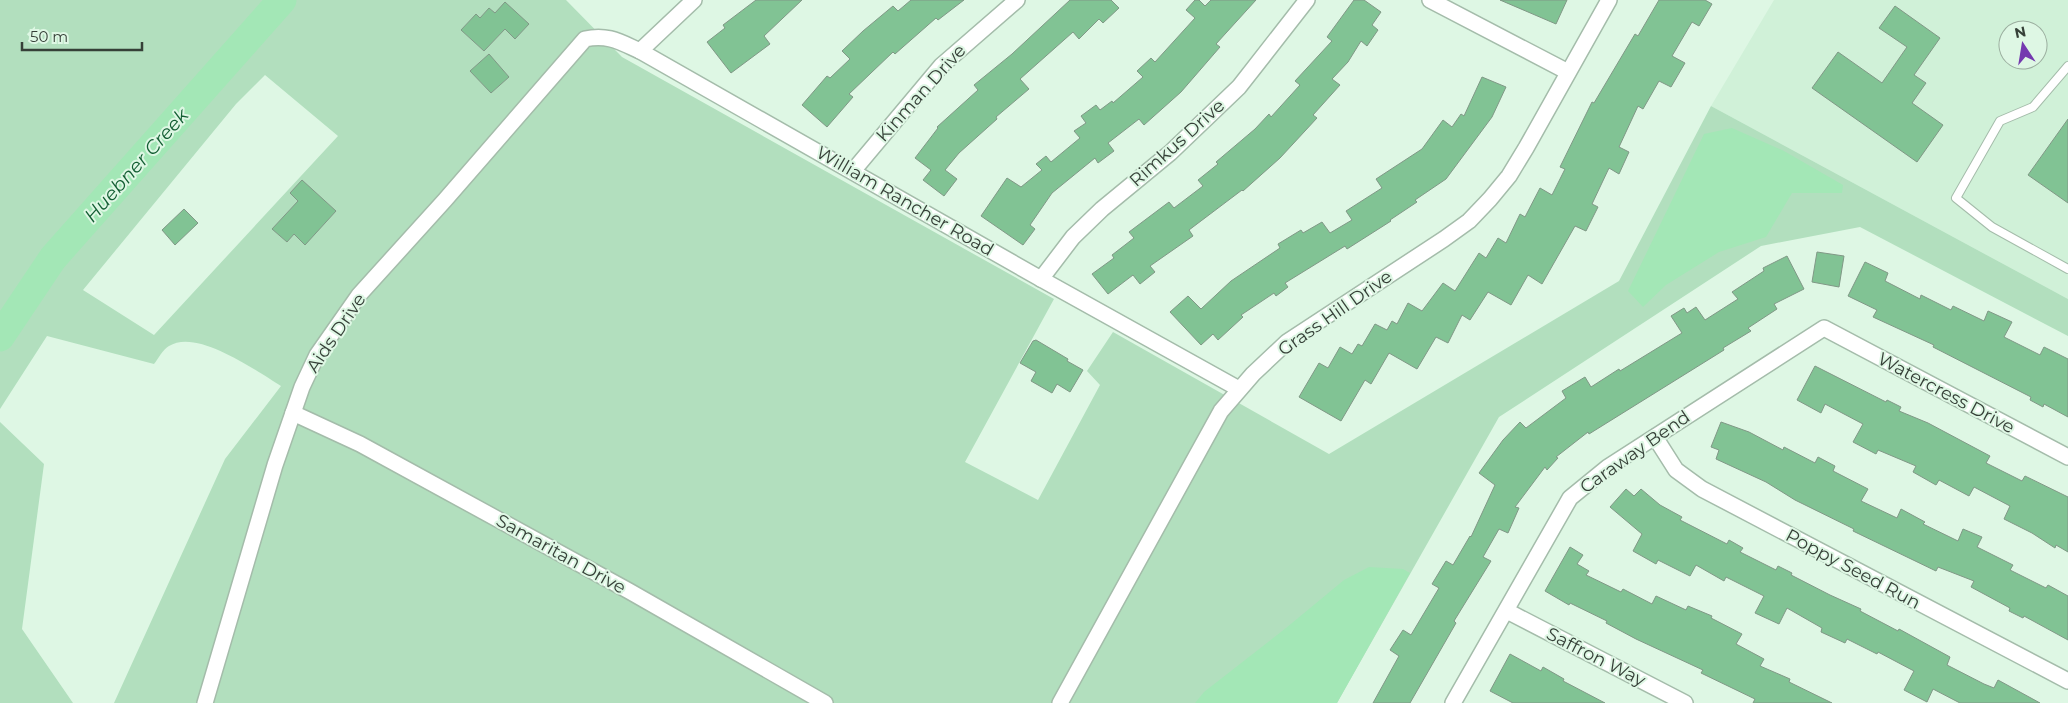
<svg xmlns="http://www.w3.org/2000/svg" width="2068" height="703" viewBox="0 0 2068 703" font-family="Montserrat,sans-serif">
<rect width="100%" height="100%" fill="#def7e4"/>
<path fill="#d0f1d8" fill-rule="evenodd" d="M 1774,0 L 2068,0 L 2068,299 L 1711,106 ZM 2008,30 L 2038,30 L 2038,60 L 2008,60 Z"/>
<g fill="#b2dfbe" fill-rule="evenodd">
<path d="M 0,0 L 566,0 L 622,57 L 1054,299 L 965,462 L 1038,500 L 1100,385 L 1087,371 L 1113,332 L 1329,454 L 1619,281 L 1711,106 L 2068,299 L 2068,336 L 1860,227 L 1761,246 L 1499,417 L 1337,703 L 114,703 L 225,459 L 281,386 C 256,371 197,328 169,346 C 163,349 158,359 154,364 L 47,336 L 0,409 ZM 489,8 L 495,13 L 529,24 L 515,39 L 505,29 L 484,51 L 461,30 L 476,14 L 480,18 ZM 488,55 L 509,77 L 491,93 L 470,71 ZM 265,75 L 338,136 L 154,335 L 83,290 L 236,104 ZM 302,181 L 336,211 L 305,244 L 294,234 L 287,242 L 272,229 L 298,201 L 290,193 Z"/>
<polygon points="0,422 44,464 22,629 73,703 0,703"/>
</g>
<g fill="#a3e7b6">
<polygon points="1732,128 1784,151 1843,185 1842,193 1792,193 1766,237 1719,252 1666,285 1643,307 1628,291 1704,134"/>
<polygon points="1369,567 1403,569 1410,573 1337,703 1195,703 1204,692 1286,628 1344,580"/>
</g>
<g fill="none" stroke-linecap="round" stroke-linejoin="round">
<polyline stroke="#a3e7b6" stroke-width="29" points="0,337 53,258 282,0"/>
</g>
<g fill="#81c394" stroke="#809886">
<polygon points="756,0 802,0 764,36 770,44 731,73 707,42 725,28 723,25"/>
<polygon points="911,0 964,0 938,20 936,18 895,54 893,52 849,94 853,97 827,127 802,105 827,76 830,78 850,59 842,51 863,31 893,6 898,11"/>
<polygon points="1070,0 1111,0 1119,8 1103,23 1099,19 1079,39 1073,32 1020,79 1029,89 996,117 997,119 959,153 945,170 957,179 944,196 923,180 931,170 915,158 938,128 937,127 978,90 974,85 1012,54"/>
<polygon points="1195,0 1199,0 1205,6 1211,0 1256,0 1216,44 1220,47 1181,92 1144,125 1139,119 1108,143 1114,151 1098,163 1095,158 1052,193 1030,225 1035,229 1023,245 981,216 1007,178 1021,187 1042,170 1036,164 1046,156 1051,162 1080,138 1074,131 1086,123 1081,116 1096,105 1100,110 1112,101 1113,103 1143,77 1137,71 1151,58 1155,62 1195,18 1186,10"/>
<polygon points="1354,0 1364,0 1381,12 1372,25 1378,30 1367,46 1361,41 1348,62 1332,79 1340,85 1313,115 1317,118 1280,158 1243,191 1242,190 1189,230 1193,236 1150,266 1155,272 1140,284 1133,275 1108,294 1092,274 1114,258 1112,255 1134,238 1129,232 1169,202 1174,208 1203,186 1198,180 1218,164 1216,162 1255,129 1269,114 1271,117 1300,85 1295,81 1332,41 1327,37"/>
<polygon points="1500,0 1567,0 1556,24"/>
<polygon points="1659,0 1705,0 1712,4 1699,26 1692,22 1672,56 1685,63 1671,87 1659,81 1643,109 1638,106 1619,147 1629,152 1619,174 1609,168 1592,204 1598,207 1586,231 1575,226 1542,284 1528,275 1511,305 1488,292 1470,320 1462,315 1448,343 1436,337 1417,369 1389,353 1371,384 1365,380 1341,421 1299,397 1319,363 1328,368 1340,347 1352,354 1358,344 1362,346 1375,324 1387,330 1392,321 1397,324 1408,303 1422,311 1443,283 1455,291 1479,253 1486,258 1498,238 1506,243 1520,214 1525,217 1540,188 1552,195 1565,169 1560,167 1592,102 1594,103 1635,34 1638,36"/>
<polygon points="505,2 529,24 515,39 505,29 484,51 461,30 476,14 480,18 489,8 495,13"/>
<polygon points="1895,6 1940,38 1914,75 1926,83 1912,103 1943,125 1917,162 1812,88 1838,52 1882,83 1907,47 1879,28"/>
<polygon points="489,54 509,77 491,93 470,71"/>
<polygon points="1482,77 1506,87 1492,117 1446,179 1415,200 1417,202 1390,220 1391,221 1347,249 1345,246 1285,283 1288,287 1276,296 1274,293 1241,315 1243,317 1218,340 1213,334 1201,345 1170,312 1188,296 1201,309 1231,281 1280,248 1278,244 1301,230 1303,233 1322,222 1330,233 1352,220 1346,211 1382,188 1376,179 1422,149 1443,120 1452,127 1461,114 1464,116"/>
<polygon points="2068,119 2068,203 2028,175"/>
<polygon points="302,180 336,211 305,245 294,234 287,242 272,229 298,201 290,193"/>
<polygon points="184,209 198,223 175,245 162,230"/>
<polygon points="1817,252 1844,256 1839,287 1812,282"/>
<polygon points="1787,256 1804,289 1774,304 1777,309 1748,328 1751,331 1723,348 1724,350 1589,434 1588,432 1556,457 1558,458 1547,470 1545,467 1515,507 1519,508 1508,533 1499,529 1483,557 1491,561 1454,621 1456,623 1410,703 1373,703 1399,656 1390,650 1403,630 1411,635 1439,588 1432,584 1446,561 1453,565 1470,536 1471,537 1495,485 1479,473 1503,440 1520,422 1526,428 1566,398 1562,391 1585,377 1591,387 1619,369 1620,371 1682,333 1671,316 1684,308 1687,313 1696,307 1705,320 1738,299 1732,292 1764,271 1763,268"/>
<polygon points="1865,262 1888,273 1885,281 1920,299 1921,295 1951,310 1953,306 1984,321 1988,311 2012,322 2004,337 2040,355 2044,347 2068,359 2068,417 2044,404 2043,407 2030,400 2031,397 1933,347 1934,345 1873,317 1877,310 1848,296"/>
<polygon points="1036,340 1068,359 1067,361 1083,370 1070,392 1057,384 1052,393 1031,381 1036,372 1020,363 1033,341"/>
<polygon points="1815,366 1886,402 1887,400 1901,407 1899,411 1928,423 1990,456 1986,463 2022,481 2025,476 2068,497 2068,552 2056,545 2055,548 2032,533 2004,519 2010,506 1974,487 1969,496 1939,480 1936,485 1913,472 1916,466 1878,450 1876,454 1853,442 1863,424 1825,404 1821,413 1797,400"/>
<polygon points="1721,422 1749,432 1783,450 1784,447 1815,463 1818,457 1835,466 1833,471 1868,489 1861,501 1897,518 1901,509 1925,522 1923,524 1958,541 1963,529 1982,537 1977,547 2013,565 2010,570 2046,588 2048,585 2068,596 2068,640 2024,616 2023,618 2009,611 2010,608 1971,587 1974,581 1938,567 1936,571 1853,531 1854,529 1795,500 1766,482 1716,459 1719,450 1711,447"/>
<polygon points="1626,489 1634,496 1641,489 1660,505 1682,517 1680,520 1727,544 1729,540 1743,548 1740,552 1776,570 1778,566 1792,573 1791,575 1830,595 1861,609 1860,611 1898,631 1899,629 1950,657 1947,665 1984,684 1994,688 1998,680 2040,703 1960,703 1933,689 1927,702 1904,690 1914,671 1878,652 1877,654 1847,639 1845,643 1821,632 1822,628 1787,608 1779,624 1755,613 1764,596 1726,577 1724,581 1696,565 1690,576 1658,560 1656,564 1633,551 1642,534 1610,507"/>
<polygon points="1570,547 1583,555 1577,564 1589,571 1586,575 1621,592 1623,589 1652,604 1656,596 1686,610 1688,606 1712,616 1711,618 1742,634 1736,644 1764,659 1760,666 1790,679 1789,682 1832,703 1753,703 1755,699 1701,673 1703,670 1636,639 1606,623 1607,621 1570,603 1569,605 1545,591"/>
<polygon points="1510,654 1541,671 1543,667 1564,679 1563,681 1605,703 1513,703 1490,691"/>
</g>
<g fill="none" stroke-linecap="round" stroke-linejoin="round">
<g stroke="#a4bcaa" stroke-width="10">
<polyline id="lane" points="2068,66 2033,107 2000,121 1956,198 1992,227 2068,269"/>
</g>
<g stroke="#a4bcaa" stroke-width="18">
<g id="street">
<polyline points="1430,0 1568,72"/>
<polyline points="640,51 694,0"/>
<polyline points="853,171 941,66 1017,0"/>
<polyline points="1041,279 1073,237 1102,209 1170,153 1239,87 1307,0"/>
<polyline points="293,413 360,444 629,591 825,703"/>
<polyline points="1655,437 1676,470 1702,489 2068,681"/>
<polyline points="1507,611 1685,703"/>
<path d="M 205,703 L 275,465 L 302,387 L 317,355 L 359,295 L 445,200 L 585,39 C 608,34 620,42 640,51 L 1041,279 L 1239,389"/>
<polyline points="1060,703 1221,411 1253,374 1287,342 1444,239 1469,221 1490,199 1509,176 1526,148 1609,0"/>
<polyline points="1453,703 1570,498 1608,467 1824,328 2068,457"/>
</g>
</g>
<use href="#lane" stroke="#fff" stroke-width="8"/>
<use href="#street" stroke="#fff" stroke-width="15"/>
</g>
<g text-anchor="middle" stroke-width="4" stroke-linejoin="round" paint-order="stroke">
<g font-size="18" fill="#364038" stroke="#def7e4">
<text transform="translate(921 93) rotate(-48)" y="6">Kinman Drive</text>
<text transform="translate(1177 143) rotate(-42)" y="6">Rimkus Drive</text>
<text transform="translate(905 201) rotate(30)" y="6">William Rancher Road</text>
<text transform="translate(1335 313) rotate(-35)" y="6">Grass Hill Drive</text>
<text transform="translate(336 333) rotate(-56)" y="6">Aids Drive</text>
<text transform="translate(1946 393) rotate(28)" y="6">Watercress Drive</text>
<text transform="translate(1635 452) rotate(-35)" y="6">Caraway Bend</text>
<text transform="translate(561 554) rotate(29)" y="6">Samaritan Drive</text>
<text transform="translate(1853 569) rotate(28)" y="6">Poppy Seed Run</text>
<text transform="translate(1596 657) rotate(27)" y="6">Saffron Way</text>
</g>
<g font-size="19" font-style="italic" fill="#135e33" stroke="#def7e4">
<text transform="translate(136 165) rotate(-48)" y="7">Huebner Creek</text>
</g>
</g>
<g transform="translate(2023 45) rotate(348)"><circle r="24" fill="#def7e4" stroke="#9bae9f"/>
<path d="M0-4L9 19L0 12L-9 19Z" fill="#7439af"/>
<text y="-8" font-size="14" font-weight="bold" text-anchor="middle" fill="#364038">N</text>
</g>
<path d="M22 42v8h120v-8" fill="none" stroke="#364038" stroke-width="2.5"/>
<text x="30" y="42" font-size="15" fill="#364038" stroke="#def7e4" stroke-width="4" paint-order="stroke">50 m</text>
</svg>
